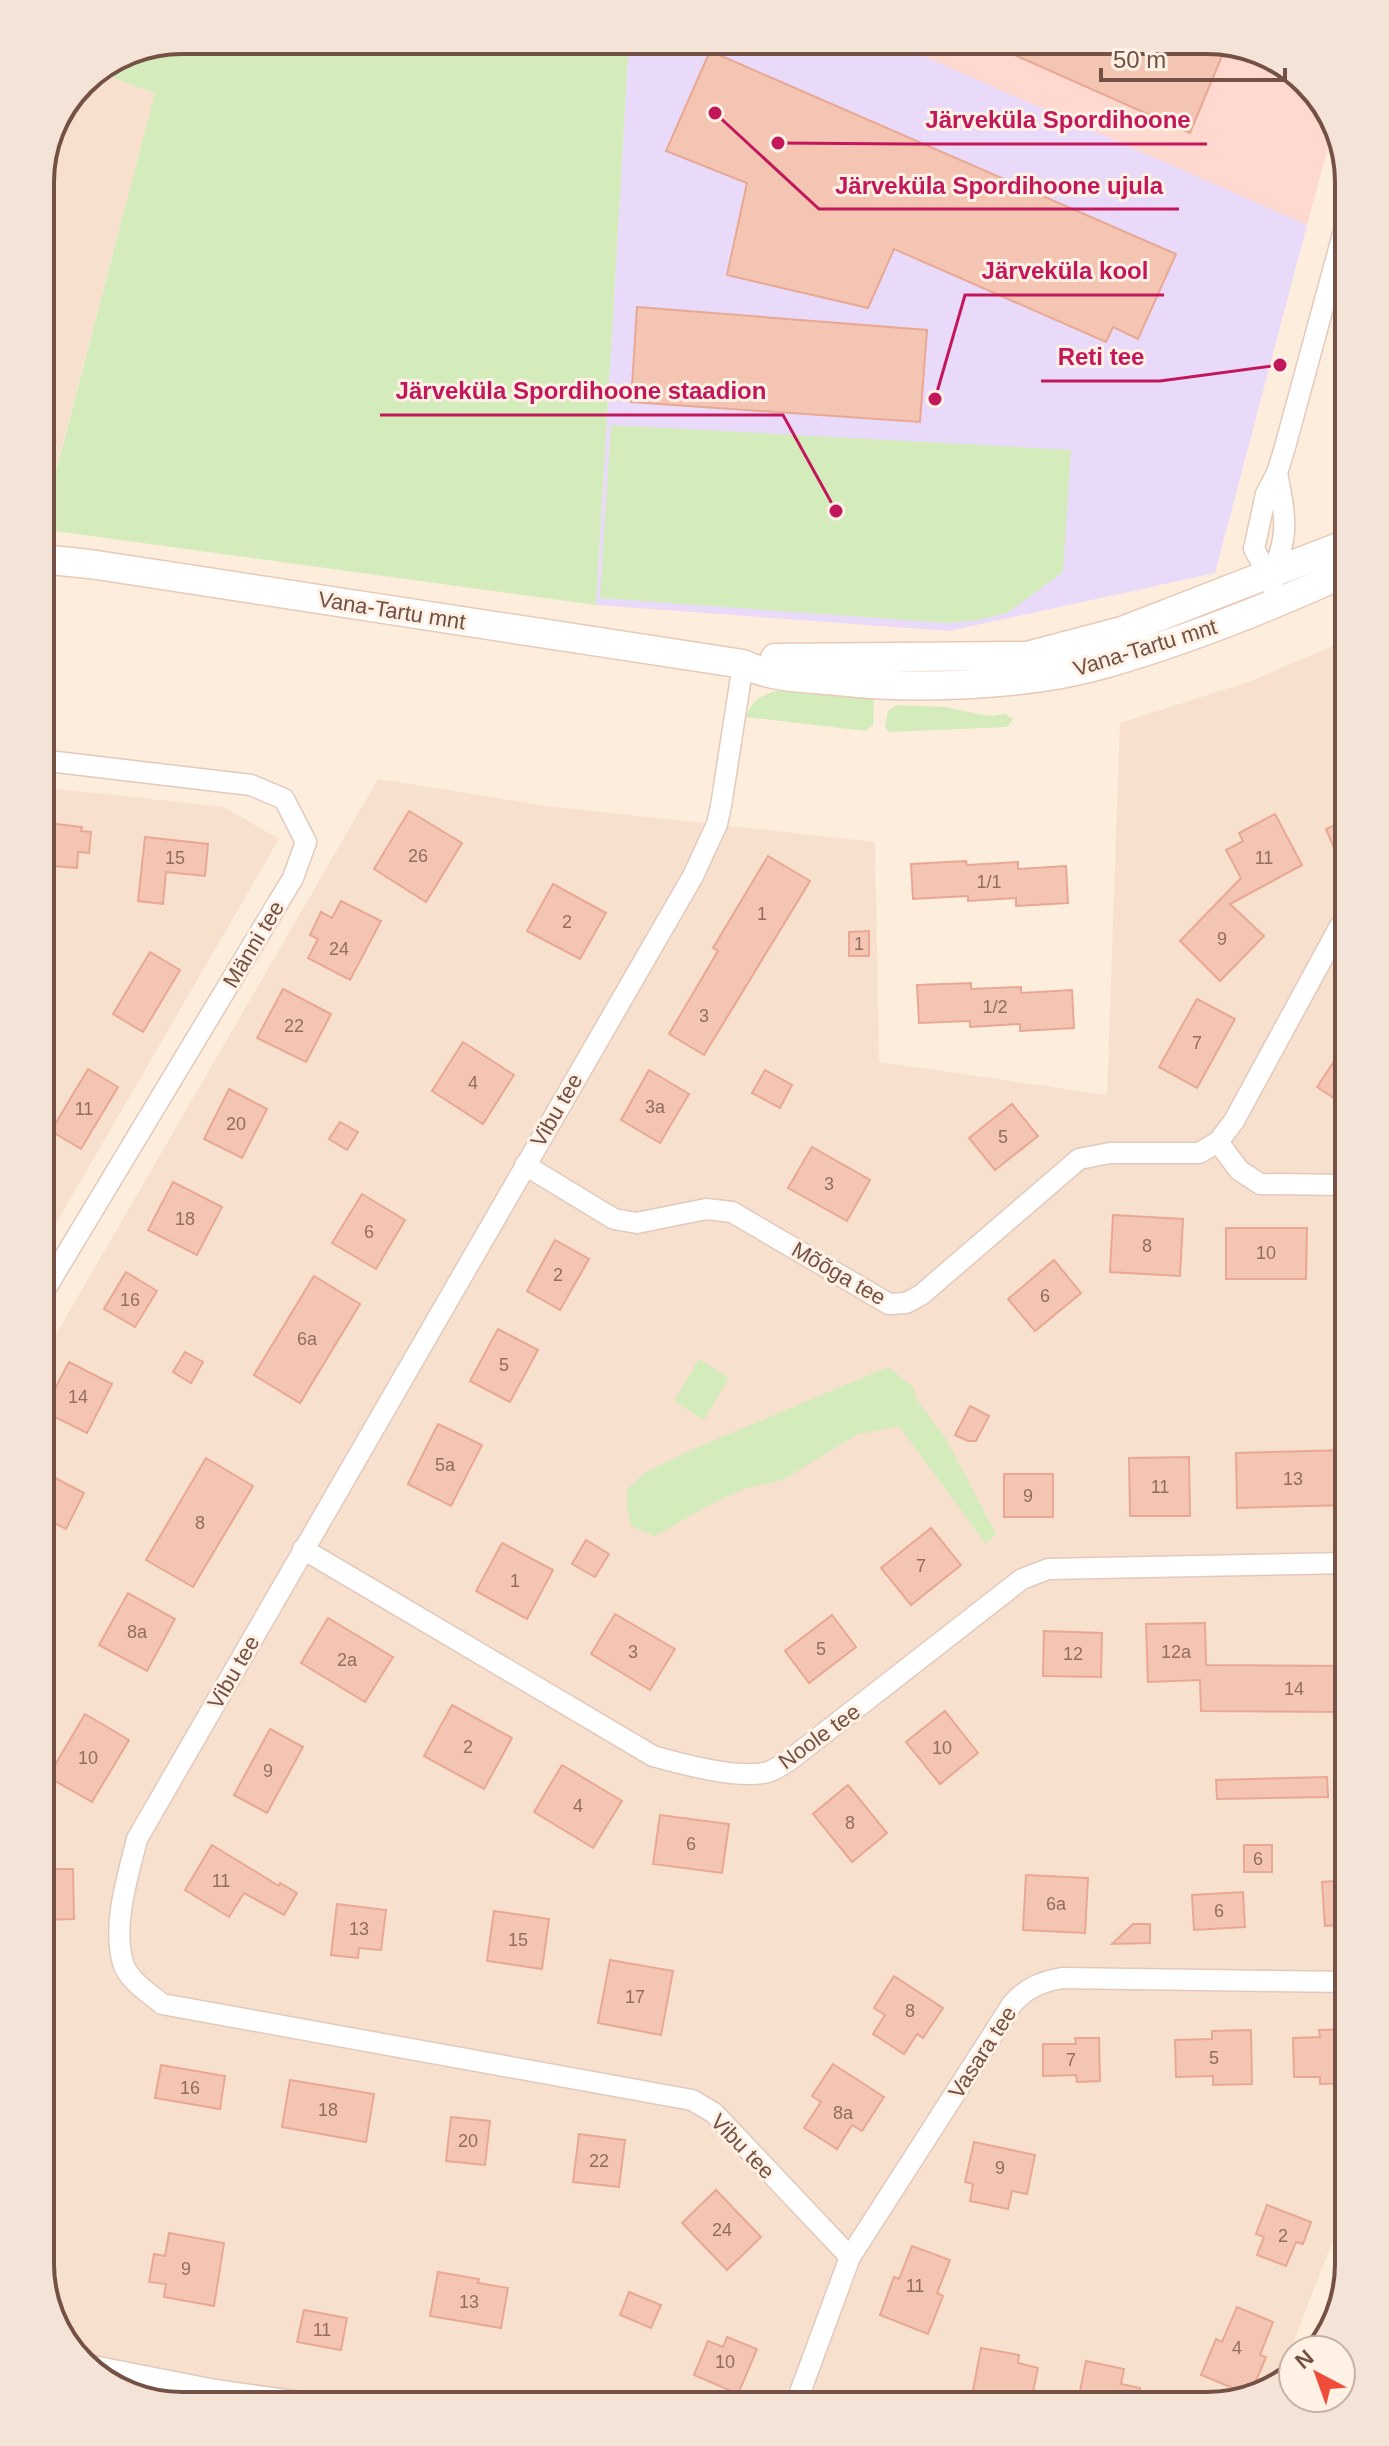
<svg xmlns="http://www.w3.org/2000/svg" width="1389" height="2446" viewBox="0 0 1389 2446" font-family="Arial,sans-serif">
<rect width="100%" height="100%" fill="#fdeddd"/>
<g fill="#f7e0ce">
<polygon points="96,72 155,93 56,468 40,462 40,173 82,81"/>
<polygon points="1349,639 1349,2198 1277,2385 1269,2392 1207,2406 173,2406 103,2382 54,2326 40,2264 40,1362 378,779 547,806 875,842 879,1062 1107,1095 1120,723 1251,681"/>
<polygon points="40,787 224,807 279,839 40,1251"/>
</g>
<polygon fill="#ffd8cf" points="887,40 1217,40 1286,64 1335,122 1307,225"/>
<polygon fill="#eadaf9" points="629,40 887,40 1307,225 1215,573 949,631 596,605"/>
<g fill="#d4ebbb">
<polygon points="182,40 629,40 596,605 40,529 40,462 55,467 56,471 155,93 96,72 128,51"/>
<polygon points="611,425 1071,450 1063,572 1007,613 978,620 948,623 600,598"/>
<path d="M 787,689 L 874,697 L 873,725 L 866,731 L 746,717 C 752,697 767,692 787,689 Z"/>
<polygon points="897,705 945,707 988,716 1005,714 1013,719 1007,727 889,732 885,727 888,711"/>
<polygon points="699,1359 729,1378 704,1420 674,1401"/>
<polygon points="888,1367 913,1387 917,1400 946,1439 996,1534 986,1544 899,1426 856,1435 783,1480 746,1488 709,1505 655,1536 631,1526 627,1507 627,1489 646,1472 693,1449"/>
</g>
<g fill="#f4c5b3" stroke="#e8a893" stroke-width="2">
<polygon points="981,40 1217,40 1227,44 1190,133"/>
<polygon points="710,51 1176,254 1138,339 1113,327 1106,342 894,249 868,308 727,275 747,183 666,151"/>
<polygon points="637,307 927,330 920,422 631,402"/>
<polygon points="409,811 462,843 426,902 374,869"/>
<polygon points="1275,814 1302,865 1230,904 1264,936 1220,981 1180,941 1241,878 1226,850 1243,841 1239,833"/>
<polygon points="1349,819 1349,841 1334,848 1326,829"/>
<polygon points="40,822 82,827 81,831 91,832 89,853 78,852 77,868 40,865"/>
<polygon points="145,837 208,844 205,876 166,872 163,904 138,901"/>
<polygon points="768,856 810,881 704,1055 669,1034 718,951 713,948"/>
<polygon points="966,861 967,865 1018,862 1018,869 1066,866 1068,903 1016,906 1016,898 968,901 968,896 913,899 911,864"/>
<polygon points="553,884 606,913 580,959 527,931"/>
<polygon points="341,901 381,921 350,980 308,958 318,939 310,935 321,912 332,918"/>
<polygon points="869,931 869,956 849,956 849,932"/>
<polygon points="150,952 180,970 143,1032 113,1014"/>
<polygon points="971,983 971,989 1021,987 1021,993 1072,990 1074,1028 1020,1031 1020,1024 970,1027 970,1021 919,1023 917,985"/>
<polygon points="283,989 331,1014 306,1062 257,1038"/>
<polygon points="1197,999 1235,1019 1197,1088 1159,1067"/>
<polygon points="1349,1039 1349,1108 1317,1087"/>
<polygon points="463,1042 514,1075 483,1124 432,1091"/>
<polygon points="88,1069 118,1087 81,1149 51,1131"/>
<polygon points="649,1070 689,1094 660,1143 621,1120"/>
<polygon points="765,1070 792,1085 780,1108 752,1093"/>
<polygon points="229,1089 267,1109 242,1158 204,1139"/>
<polygon points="1012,1104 1038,1136 995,1170 969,1138"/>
<polygon points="340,1122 358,1132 347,1150 329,1139"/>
<polygon points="812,1147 870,1180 847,1221 788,1188"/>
<polygon points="173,1182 222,1207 197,1255 148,1230"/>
<polygon points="362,1194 405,1220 376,1269 332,1243"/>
<polygon points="1113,1215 1183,1219 1180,1276 1110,1272"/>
<polygon points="1226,1228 1307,1228 1306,1279 1226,1279"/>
<polygon points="555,1240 589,1259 560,1310 527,1291"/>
<polygon points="1054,1260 1081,1293 1035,1331 1008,1299"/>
<polygon points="126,1272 157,1291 135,1327 104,1309"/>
<polygon points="314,1276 360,1304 300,1403 254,1375"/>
<polygon points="498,1329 538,1350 510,1402 470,1381"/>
<polygon points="185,1352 203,1362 191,1383 173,1372"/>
<polygon points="69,1362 112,1384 87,1433 43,1411"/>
<polygon points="970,1406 989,1416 976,1441 968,1441 955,1435"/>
<polygon points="438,1424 482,1445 451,1506 408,1484"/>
<polygon points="1349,1450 1349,1505 1237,1508 1236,1453"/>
<polygon points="1189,1457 1190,1516 1130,1516 1129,1458"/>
<polygon points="206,1458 253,1486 193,1587 146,1560"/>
<polygon points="40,1470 84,1493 66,1529 40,1516"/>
<rect x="1004" y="1474" width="49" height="43"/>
<polygon points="931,1528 961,1565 911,1605 881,1568"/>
<polygon points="586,1540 609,1554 595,1577 572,1564"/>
<polygon points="502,1543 553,1570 527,1619 476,1591"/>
<polygon points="128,1593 175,1619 147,1671 99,1645"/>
<polygon points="615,1614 675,1649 650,1690 591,1654"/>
<polygon points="832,1615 856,1647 809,1683 785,1651"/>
<polygon points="328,1618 393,1657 365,1702 301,1663"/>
<polygon points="1205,1623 1206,1665 1349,1666 1349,1712 1201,1711 1200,1680 1148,1682 1146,1624"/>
<polygon points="1044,1631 1102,1633 1101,1677 1043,1676"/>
<polygon points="452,1705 512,1738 484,1789 424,1756"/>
<polygon points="945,1711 978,1753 940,1784 906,1742"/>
<polygon points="85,1714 129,1740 92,1802 48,1777"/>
<polygon points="270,1729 303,1747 267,1813 234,1795"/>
<polygon points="562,1765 622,1801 593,1848 534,1812"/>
<polygon points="1327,1777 1328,1797 1217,1799 1216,1780"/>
<polygon points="848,1785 887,1833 852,1862 813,1814"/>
<polygon points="660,1815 729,1824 722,1873 653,1864"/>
<polygon points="212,1845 279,1886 280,1883 297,1893 284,1915 244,1893 229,1917 185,1890"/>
<rect x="1244" y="1845" width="28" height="27"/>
<polygon points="40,1869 73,1869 74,1919 40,1920"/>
<polygon points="1026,1875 1088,1878 1085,1933 1023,1930"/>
<polygon points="1349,1880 1349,1924 1325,1926 1322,1882"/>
<polygon points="1243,1892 1245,1927 1194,1930 1192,1895"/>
<polygon points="337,1904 386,1910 381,1950 359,1948 358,1958 331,1955"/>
<polygon points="494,1911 549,1919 542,1969 487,1961"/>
<polygon points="1133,1924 1150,1924 1150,1943 1112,1944"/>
<polygon points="610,1960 673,1971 661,2035 598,2023"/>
<polygon points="894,1976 943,2008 923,2038 917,2034 904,2054 873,2034 885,2015 874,2008"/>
<polygon points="1349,2029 1349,2083 1320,2084 1320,2077 1294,2077 1293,2038 1320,2037 1319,2030"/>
<polygon points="1251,2030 1252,2084 1213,2085 1213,2076 1176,2077 1175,2040 1212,2039 1212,2031"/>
<polygon points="1075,2038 1099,2038 1100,2081 1077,2082 1076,2075 1043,2076 1043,2044 1076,2044"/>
<polygon points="833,2064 884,2097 862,2131 852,2125 837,2149 804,2128 821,2102 812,2096"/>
<polygon points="161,2065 225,2076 220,2109 155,2098"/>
<polygon points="290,2080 374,2094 366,2142 282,2127"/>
<polygon points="451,2117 490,2121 485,2165 446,2161"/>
<polygon points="579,2134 625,2140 619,2187 573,2182"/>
<polygon points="974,2142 1035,2155 1027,2194 1012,2191 1008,2209 970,2201 973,2184 965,2182"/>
<polygon points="716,2190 761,2237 727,2270 682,2223"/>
<polygon points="1267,2205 1311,2222 1303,2244 1296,2242 1286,2266 1257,2255 1264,2237 1256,2234"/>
<polygon points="169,2233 224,2243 214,2306 164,2297 166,2284 149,2282 154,2254 165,2256"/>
<polygon points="912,2246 950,2260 937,2293 943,2296 928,2334 880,2315 894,2277 899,2279"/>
<polygon points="438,2272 479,2279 478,2283 508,2288 501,2328 430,2316"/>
<polygon points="629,2292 661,2305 651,2328 620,2315"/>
<polygon points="1237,2307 1273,2322 1260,2355 1266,2357 1250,2395 1201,2375 1216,2339 1222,2342"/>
<polygon points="304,2310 347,2318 341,2350 297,2342"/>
<polygon points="727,2337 757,2349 738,2394 694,2375 708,2341 723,2347"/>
<polygon points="981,2348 1019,2355 1018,2363 1038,2368 1030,2406 970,2406"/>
<polygon points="1086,2361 1124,2369 1121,2384 1140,2388 1137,2406 1077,2406"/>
</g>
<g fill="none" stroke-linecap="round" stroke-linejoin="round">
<g stroke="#e3c9bc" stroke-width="23">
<g id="street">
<path d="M 1269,576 C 1291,541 1285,511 1277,473"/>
<polyline points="1278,603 1269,576 1254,549 1266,494 1277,473 1285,447 1349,212"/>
<path d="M 743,664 L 721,806 L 717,824 L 693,876 L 137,1839 C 128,1877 112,1923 123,1963 C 128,1980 149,1993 162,2004 L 692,2100 L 714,2113 L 850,2257"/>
<polyline points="1218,1142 1239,1170 1260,1184 1349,1185"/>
<polyline points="525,1165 614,1219 637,1223 706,1209 732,1212 889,1304 906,1303 921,1295 1079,1159 1110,1153 1199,1153 1218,1142 1234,1121 1340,926 1349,922"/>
<polyline points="40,1298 293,878 306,842 284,799 251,785 40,760"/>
<path d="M 303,1549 L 653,1756 C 681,1764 740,1780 768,1772 C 776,1769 784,1764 791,1759 L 1022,1579 L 1048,1569 L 1349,1563"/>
<polyline points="88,2365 215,2390 329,2406"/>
<path d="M 795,2406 L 850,2257 L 1013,2003 C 1028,1987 1041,1982 1062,1978 L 1349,1982"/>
</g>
</g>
<g stroke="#e9c9b8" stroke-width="31">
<g id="secondary">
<path d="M 40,559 L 90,564 L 743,664 C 772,678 806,678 838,681 C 918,690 1026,686 1104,664 C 1188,640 1270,607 1349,571"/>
<polyline points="775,658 1027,656 1122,631 1349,543"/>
</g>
</g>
<use href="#street" stroke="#fff" stroke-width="20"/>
<use href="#secondary" stroke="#fff" stroke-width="28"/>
</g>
<g text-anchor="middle" stroke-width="6" stroke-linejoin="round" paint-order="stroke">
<g font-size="18" fill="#946d60">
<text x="418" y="862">26</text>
<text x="175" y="864">15</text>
<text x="1264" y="864">11</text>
<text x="989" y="888">1/1</text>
<text x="762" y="920">1</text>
<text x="567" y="928">2</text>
<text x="1222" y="945">9</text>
<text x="859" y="950">1</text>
<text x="339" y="955">24</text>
<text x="995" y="1013">1/2</text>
<text x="704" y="1022">3</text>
<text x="294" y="1032">22</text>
<text x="1197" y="1049">7</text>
<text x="473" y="1089">4</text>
<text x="655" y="1113">3a</text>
<text x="84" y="1115">11</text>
<text x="236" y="1130">20</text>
<text x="1003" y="1143">5</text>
<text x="829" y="1190">3</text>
<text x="185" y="1225">18</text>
<text x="369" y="1238">6</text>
<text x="1147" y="1252">8</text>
<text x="1266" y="1259">10</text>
<text x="558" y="1281">2</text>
<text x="1045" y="1302">6</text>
<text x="130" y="1306">16</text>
<text x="307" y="1345">6a</text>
<text x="504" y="1371">5</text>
<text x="78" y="1403">14</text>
<text x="445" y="1471">5a</text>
<text x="1293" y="1485">13</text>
<text x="1160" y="1493">11</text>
<text x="1028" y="1502">9</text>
<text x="200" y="1529">8</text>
<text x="921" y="1572">7</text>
<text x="515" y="1587">1</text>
<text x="137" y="1638">8a</text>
<text x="821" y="1655">5</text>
<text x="633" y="1658">3</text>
<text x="1176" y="1658">12a</text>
<text x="1073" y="1660">12</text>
<text x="347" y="1666">2a</text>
<text x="1294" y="1695">14</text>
<text x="468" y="1753">2</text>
<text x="942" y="1754">10</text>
<text x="88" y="1764">10</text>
<text x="268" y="1777">9</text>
<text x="578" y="1812">4</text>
<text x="850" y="1829">8</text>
<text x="691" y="1850">6</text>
<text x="1258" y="1865">6</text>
<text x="221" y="1887">11</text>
<text x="1056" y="1910">6a</text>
<text x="1219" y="1917">6</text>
<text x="359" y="1935">13</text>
<text x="518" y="1946">15</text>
<text x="635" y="2003">17</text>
<text x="910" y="2017">8</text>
<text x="1214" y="2064">5</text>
<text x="1071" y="2066">7</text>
<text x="190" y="2094">16</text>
<text x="328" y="2116">18</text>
<text x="843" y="2119">8a</text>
<text x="468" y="2147">20</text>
<text x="599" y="2167">22</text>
<text x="1000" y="2174">9</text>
<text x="722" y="2236">24</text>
<text x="1283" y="2242">2</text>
<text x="186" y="2275">9</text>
<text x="915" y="2292">11</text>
<text x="469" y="2308">13</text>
<text x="322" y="2336">11</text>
<text x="1237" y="2354">4</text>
<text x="725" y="2368">10</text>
</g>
<g font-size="22" fill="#745045" stroke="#fff1e4">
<text transform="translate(392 610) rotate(9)" y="8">Vana-Tartu mnt</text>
<text transform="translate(1145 647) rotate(-17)" y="8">Vana-Tartu mnt</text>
<text transform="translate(253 944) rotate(-59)" y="8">Männi tee</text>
<text transform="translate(556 1110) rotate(-60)" y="8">Vibu tee</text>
<text transform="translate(839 1273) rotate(30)" y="8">Mõõga tee</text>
<text transform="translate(233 1672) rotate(-60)" y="8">Vibu tee</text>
<text transform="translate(819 1736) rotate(-36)" y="8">Noole tee</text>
<text transform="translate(982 2052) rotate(-57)" y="8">Vasara tee</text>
<text transform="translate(743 2146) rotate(46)" y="8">Vibu tee</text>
</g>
</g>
<path d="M0 0H1389V2446H0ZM182 54H1207A128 128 0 0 1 1335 182V2264A128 128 0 0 1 1207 2392H182A128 128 0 0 1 54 2264V182A128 128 0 0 1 182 54Z" fill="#f4e4d7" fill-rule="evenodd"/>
<path fill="none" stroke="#745045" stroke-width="4" d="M182 54H1207A128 128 0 0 1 1335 182V2264A128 128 0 0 1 1207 2392H182A128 128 0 0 1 54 2264V182A128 128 0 0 1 182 54Z"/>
<path fill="none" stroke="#c2185b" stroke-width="3" d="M778 143L909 144H1207M715 113L819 209H1179M935 399L965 295H1164M1280 365L1160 381H1041M836 511L783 415H380"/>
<g fill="#c2185b" stroke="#fff1e4" stroke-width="3">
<circle cx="778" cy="143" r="8"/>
<circle cx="715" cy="113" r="8"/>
<circle cx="935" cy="399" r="8"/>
<circle cx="1280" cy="365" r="8"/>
<circle cx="836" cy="511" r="8"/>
</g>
<g font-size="24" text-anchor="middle" font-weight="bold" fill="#c2185b" stroke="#fff1e4" stroke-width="6" stroke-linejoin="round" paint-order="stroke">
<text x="1058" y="128">Järveküla Spordihoone</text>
<text x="999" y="194">Järveküla Spordihoone ujula</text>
<text x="1065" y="279">Järveküla kool</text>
<text x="1101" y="365">Reti tee</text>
<text x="581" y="399">Järveküla Spordihoone staadion</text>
</g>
<g transform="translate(1317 2374) rotate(319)"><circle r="38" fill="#fff1e4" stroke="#c7b1a4" stroke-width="2"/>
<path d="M0-6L14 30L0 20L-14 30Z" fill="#ef4c3a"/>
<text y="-12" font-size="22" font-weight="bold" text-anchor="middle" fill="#745045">N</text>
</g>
<path d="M1101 68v12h184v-12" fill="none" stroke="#745045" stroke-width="4"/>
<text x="1113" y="68" font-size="24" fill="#745045" stroke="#fff1e4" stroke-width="6" paint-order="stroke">50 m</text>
</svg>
